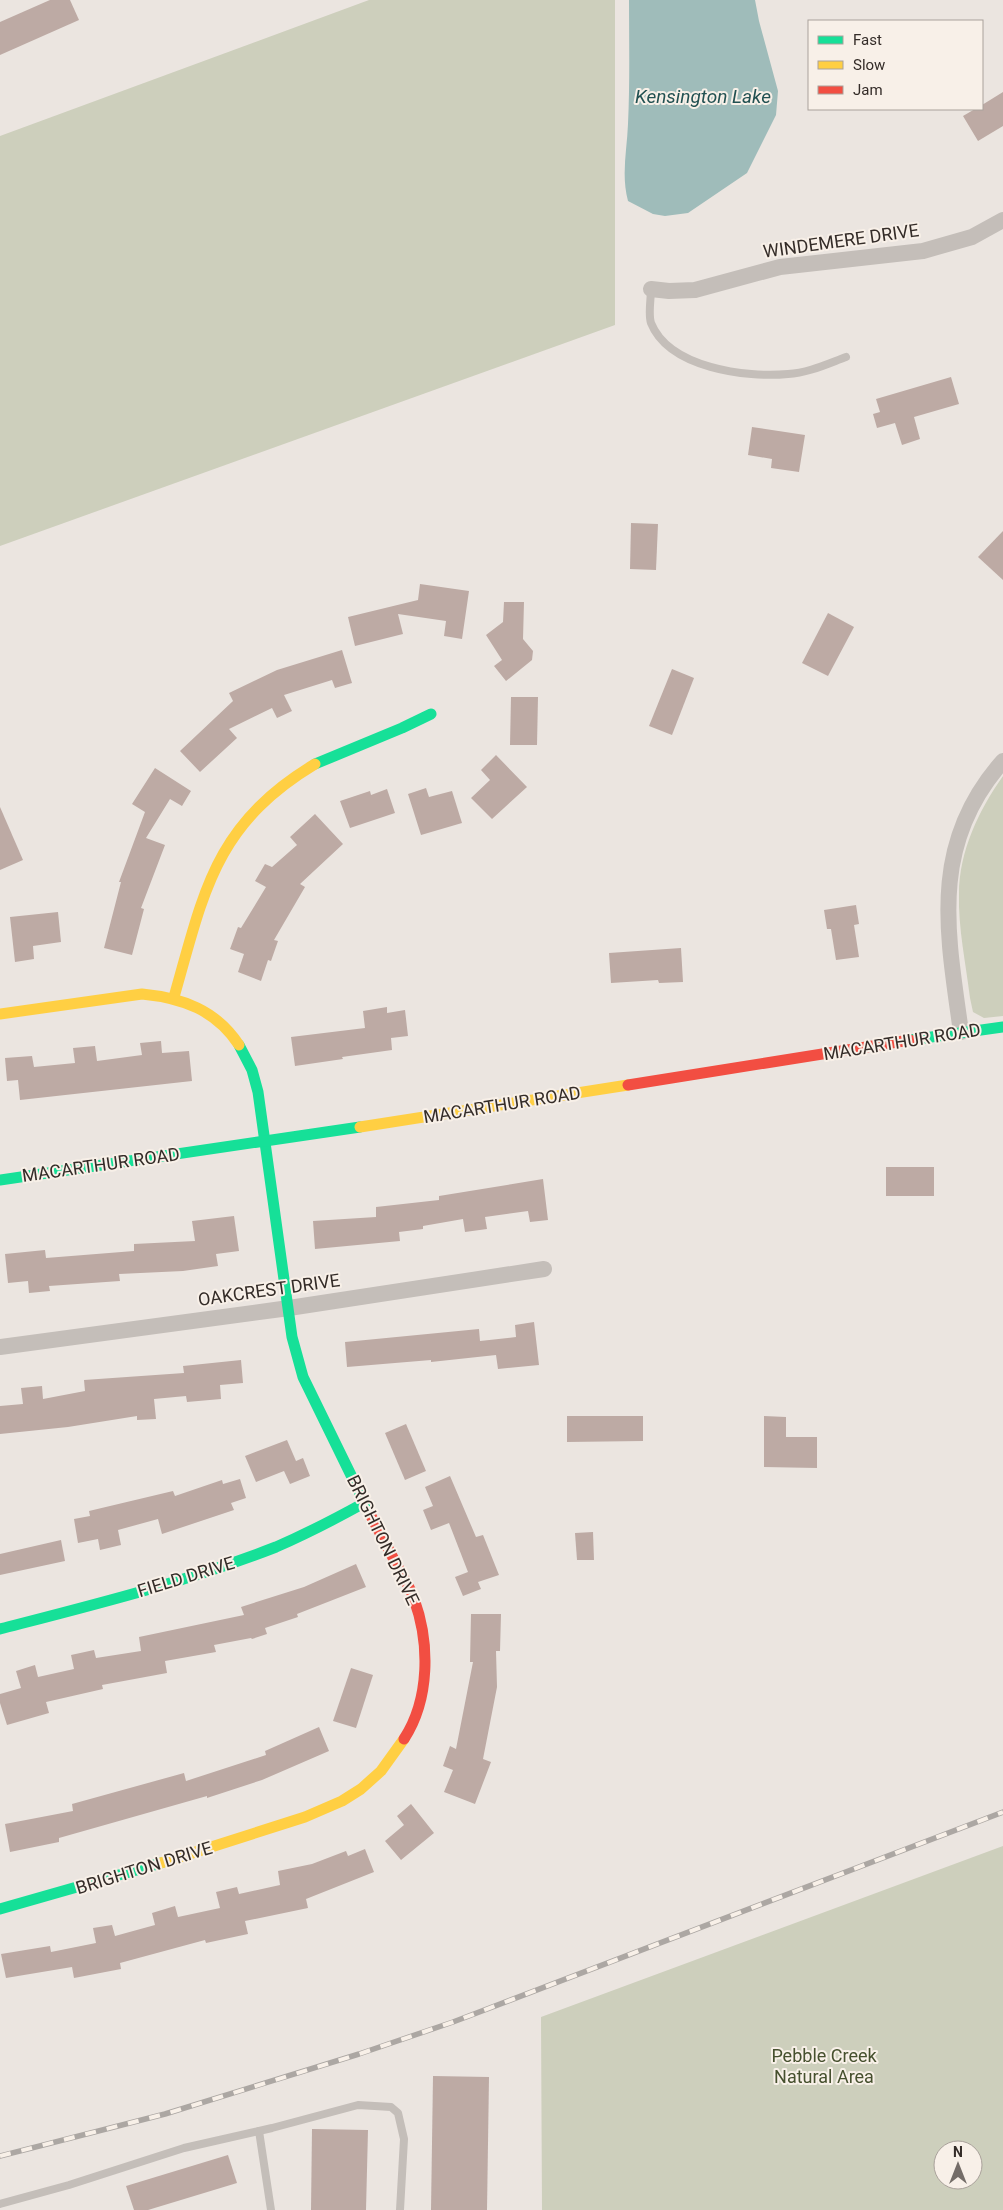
<svg xmlns="http://www.w3.org/2000/svg" width="1003" height="2210" viewBox="0 0 1003 2210" font-family="Roboto,sans-serif">
<rect width="100%" height="100%" fill="#ebe5e0"/>
<g fill="#cdcfbc" fill-rule="evenodd">
<polygon points="369,0 615,0 615,325 0,546 0,136"/>
<path d="M 1003,776 L 1003,1016 L 984,1018 L 973,1012 L 970,998 C 966,964 958,928 959,894 C 959,851 979,810 1003,776 Z"/>
<path d="M 1003,1846 L 1003,2210 L 542,2210 L 541,2017 ZM 943,2150 L 973,2150 L 973,2180 L 943,2180 Z"/>
</g>
<path fill="#9fbcba" d="M 629,0 L 755,0 L 759,21 L 778,91 L 776,115 L 747,173 L 688,213 L 665,216 L 653,214 L 628,201 C 621,175 627,150 628,124 C 630,83 629,41 629,0 Z"/>
<g fill="#bdaaa4">
<polygon points="50,0 70,0 79,20 0,55 0,22"/>
<polygon points="1003,92 1003,126 978,141 963,116 975,109 982,109 982,105"/>
<polygon points="951,377 959,404 914,417 920,439 902,445 895,423 877,428 873,414 880,412 876,399"/>
<polygon points="752,427 805,435 799,472 771,468 772,459 748,455"/>
<polygon points="631,523 658,524 656,570 630,569"/>
<polygon points="1003,531 1003,580 978,557"/>
<polygon points="420,584 469,591 462,639 444,636 446,621 398,614 403,634 355,646 348,617 418,600"/>
<polygon points="504,602 524,602 523,639 533,651 532,660 506,681 494,666 502,660 486,635 503,622"/>
<polygon points="828,613 854,627 828,676 802,663"/>
<polygon points="342,650 352,683 335,688 332,680 284,695 292,711 277,718 272,708 229,729 237,738 200,772 180,751 233,701 229,693 277,670"/>
<polygon points="672,669 694,678 672,735 649,726"/>
<polygon points="511,697 538,697 537,745 510,745"/>
<polygon points="496,755 527,787 492,819 471,798 490,780 481,770"/>
<polygon points="155,768 191,791 182,806 170,799 146,838 165,845 141,908 144,909 132,955 104,948 121,882 119,882 145,812 132,804"/>
<polygon points="426,788 429,797 452,791 462,823 421,835 408,794"/>
<polygon points="387,789 395,813 350,828 340,801 370,791 371,795"/>
<polygon points="0,807 23,860 0,870"/>
<polygon points="315,814 343,844 300,884 305,887 274,940 278,941 271,961 268,960 261,981 238,972 244,954 230,949 238,927 241,928 266,887 255,881 265,864 272,867 297,845 290,837"/>
<polygon points="856,905 859,924 854,925 859,957 836,960 831,929 827,929 824,910"/>
<polygon points="58,912 61,942 33,946 34,959 15,962 10,917"/>
<polygon points="681,948 683,982 659,983 658,980 611,983 609,953"/>
<polygon points="387,1007 387,1013 405,1010 408,1036 391,1038 392,1050 342,1057 343,1059 295,1066 291,1037 365,1028 363,1011"/>
<polygon points="161,1041 162,1053 189,1051 192,1081 20,1100 18,1080 7,1081 5,1058 32,1056 34,1067 75,1063 73,1048 95,1046 97,1061 142,1055 140,1043"/>
<rect x="886" y="1167" width="48" height="29"/>
<polygon points="543,1179 548,1220 530,1222 528,1211 485,1217 487,1229 465,1232 463,1219 423,1226 423,1229 399,1232 400,1241 315,1249 313,1221 376,1217 376,1207 439,1200 439,1196"/>
<polygon points="234,1216 239,1251 216,1254 218,1266 183,1271 119,1274 120,1281 49,1286 50,1291 29,1293 28,1281 8,1283 5,1254 45,1250 46,1258 134,1251 134,1244 195,1241 192,1221"/>
<polygon points="534,1322 539,1365 498,1369 496,1355 431,1362 431,1360 347,1367 345,1342 479,1329 480,1341 516,1337 515,1325"/>
<polygon points="241,1360 243,1383 220,1385 221,1399 187,1402 186,1396 154,1399 156,1419 137,1420 137,1416 68,1427 0,1434 0,1406 23,1404 21,1388 42,1386 43,1399 85,1391 84,1380 184,1373 183,1366"/>
<polygon points="567,1416 643,1416 643,1441 567,1442"/>
<polygon points="764,1416 786,1417 786,1437 817,1437 817,1468 764,1467"/>
<polygon points="406,1424 426,1471 405,1480 385,1433"/>
<polygon points="287,1440 296,1461 303,1458 310,1476 290,1484 284,1471 256,1482 245,1456"/>
<polygon points="450,1476 476,1537 483,1535 499,1575 478,1582 481,1589 463,1596 455,1577 468,1572 449,1523 431,1530 423,1510 433,1506 425,1487"/>
<polygon points="240,1479 246,1498 231,1503 234,1510 162,1534 158,1519 118,1530 121,1545 100,1550 98,1539 78,1543 74,1519 90,1516 89,1511 173,1491 175,1496 222,1480 223,1484"/>
<polygon points="593,1532 594,1560 577,1560 575,1533"/>
<polygon points="61,1540 65,1561 0,1575 0,1554"/>
<polygon points="356,1564 366,1587 297,1614 298,1617 265,1628 267,1634 252,1639 251,1638 214,1645 216,1652 165,1661 167,1673 102,1685 103,1689 46,1702 49,1713 7,1725 0,1703 0,1694 21,1688 16,1671 35,1665 38,1677 74,1669 71,1655 94,1650 96,1658 141,1651 139,1637 244,1615 241,1607 304,1587"/>
<polygon points="471,1614 501,1614 500,1651 496,1651 497,1687 483,1759 491,1762 475,1804 444,1792 453,1770 443,1766 450,1746 456,1749 473,1662 470,1662"/>
<polygon points="351,1668 373,1675 356,1728 333,1721"/>
<polygon points="319,1727 329,1751 262,1780 207,1798 207,1796 59,1838 59,1842 10,1852 5,1824 73,1811 72,1804 184,1773 186,1781 266,1755 265,1751"/>
<polygon points="411,1804 434,1833 401,1860 385,1841 404,1825 397,1816"/>
<polygon points="365,1849 374,1872 306,1899 308,1908 245,1921 248,1934 206,1943 205,1940 120,1963 121,1969 74,1978 72,1967 6,1978 1,1954 50,1946 51,1952 96,1943 93,1928 112,1925 115,1936 155,1925 152,1913 175,1906 178,1917 220,1908 216,1892 237,1887 239,1894 280,1885 278,1871 312,1864 346,1851 348,1856"/>
<polygon points="433,2076 489,2077 487,2210 431,2210"/>
<polygon points="312,2129 368,2130 366,2210 311,2210"/>
<polygon points="228,2155 237,2183 148,2210 134,2210 126,2186"/>
</g>
<g fill="none" stroke-linecap="round" stroke-linejoin="round">
<g stroke="#c4beb9" stroke-width="8">
<path d="M 651,289 C 651,299 648,314 651,323 C 669,368 746,378 788,374 C 808,373 827,364 846,357"/>
<polyline points="259,2131 271,2210"/>
<polyline points="0,2204 69,2185 184,2148 272,2128 358,2105 391,2107 398,2113 404,2139 400,2210"/>
</g>
<g stroke="#c4beb9" stroke-width="16">
<polyline points="651,289 669,291 695,290 780,267 923,251 972,237 1003,220"/>
<path d="M 961,1032 C 947,932 929,844 1003,761"/>
<polyline points="0,1347 289,1308 544,1269"/>
</g>
<g stroke="#16e098" stroke-width="11">
<polyline points="315,764 402,728 431,714"/>
<polyline points="910,1040 1003,1027"/>
<polyline points="239,1045 252,1070 258,1092 292,1337 303,1377 370,1514"/>
<polyline points="0,1180 360,1127"/>
<path d="M 0,1629 C 93,1605 186,1582 276,1547 C 306,1534 335,1519 364,1503"/>
<polyline points="0,1909 161,1863"/>
</g>
<g stroke="#ffcf43" stroke-width="11">
<path d="M 174,997 C 204,892 214,825 315,764"/>
<path d="M 0,1014 L 142,994 C 183,998 216,1010 239,1045"/>
<polyline points="360,1127 628,1085"/>
<polyline points="161,1863 305,1817 342,1801 361,1789 381,1771 404,1739"/>
</g>
<g stroke="#f24e42" stroke-width="11">
<polyline points="628,1085 910,1040"/>
<path d="M 370,1514 C 380,1533 390,1552 400,1571 C 405,1580 411,1589 414,1599 C 430,1643 430,1699 404,1739"/>
</g>
<g stroke="#aca7a3" stroke-width="5.5">
<polyline id="rail" points="0,2156 165,2114 359,2054 453,2022 1003,1812"/>
</g>
<use href="#rail" stroke="#f8f0e8" stroke-width="4" stroke-dasharray="11" stroke-linecap="butt"/>
</g>
<g text-anchor="middle" stroke-width="4" stroke-linejoin="round" paint-order="stroke">
<g font-size="18" fill="#342c28" stroke="#f8f0e8">
<text transform="translate(841 241) rotate(-8)" y="6">WINDEMERE DRIVE</text>
<text transform="translate(902 1042) rotate(-9)" y="6">MACARTHUR ROAD</text>
<text transform="translate(502 1105) rotate(-9)" y="6">MACARTHUR ROAD</text>
<text transform="translate(101 1165) rotate(-8)" y="6">MACARTHUR ROAD</text>
<text transform="translate(269 1290) rotate(-8)" y="6">OAKCREST DRIVE</text>
<text transform="translate(383 1540) rotate(64)" y="6">BRIGHTON DRIVE</text>
<text transform="translate(186 1577) rotate(-17)" y="6">FIELD DRIVE</text>
<text transform="translate(144 1868) rotate(-17)" y="6">BRIGHTON DRIVE</text>
</g>
<g font-size="18" fill="#46502e" stroke="#f8f0e8">
<text x="824" y="2062">Pebble Creek<tspan x="824" dy="21">Natural Area</tspan></text>
</g>
<g font-size="19" font-style="italic" fill="#225152" stroke="#f8f0e8">
<text x="703" y="103">Kensington Lake</text>
</g>
</g>
<rect x="808" y="20" width="175" height="90" fill="#f8f0e8" stroke="#aaa29b"/>
<rect x="818" y="36" width="25" height="8" fill="#16e098" stroke="#aaa29b"/>
<text x="853" y="45" font-size="15" fill="#342c28">Fast</text>
<rect x="818" y="61" width="25" height="8" fill="#ffcf43" stroke="#aaa29b"/>
<text x="853" y="70" font-size="15" fill="#342c28">Slow</text>
<rect x="818" y="86" width="25" height="8" fill="#f24e42" stroke="#aaa29b"/>
<text x="853" y="95" font-size="15" fill="#342c28">Jam</text>
<g transform="translate(958 2165)"><circle r="24" fill="#f8f0e8" stroke="#aaa29b"/>
<path d="M0-4L9 19L0 12L-9 19Z" fill="#746d68"/>
<text y="-8" font-size="14" font-weight="bold" text-anchor="middle" fill="#342c28">N</text>
</g>
</svg>
